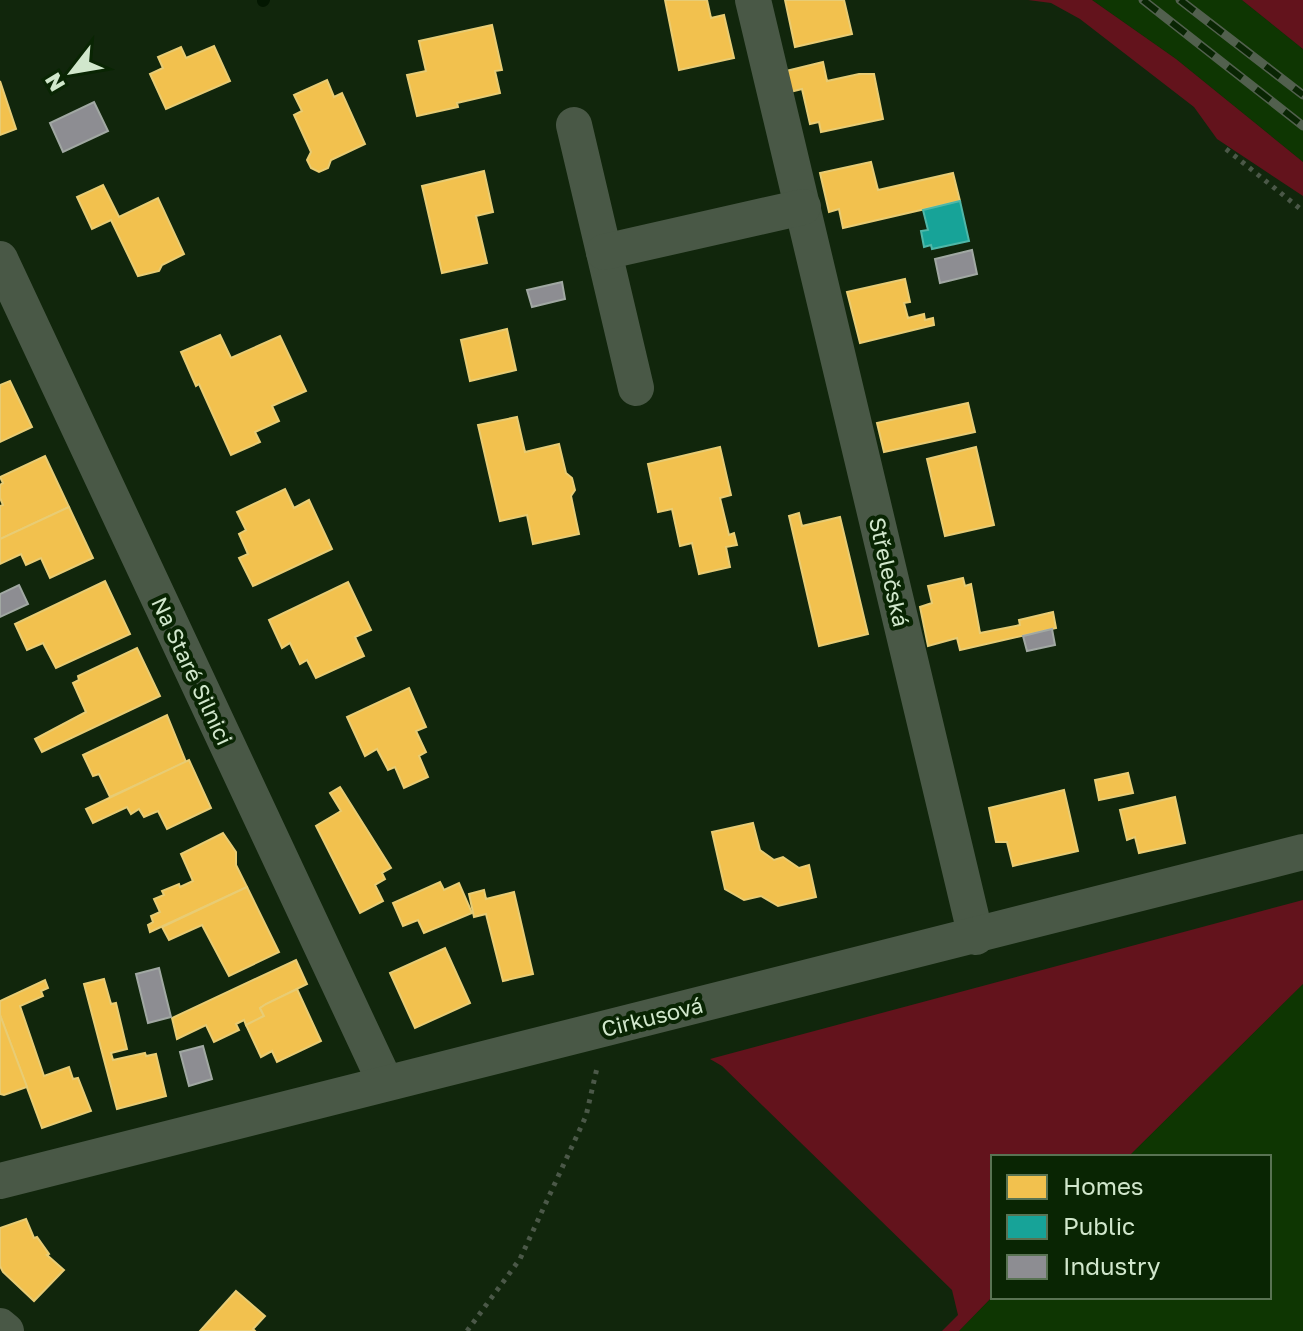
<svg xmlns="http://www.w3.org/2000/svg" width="1303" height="1331" viewBox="0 0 1303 1331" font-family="'Golos Text',sans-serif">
<rect width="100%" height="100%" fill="#11260c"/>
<g fill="#0e3602">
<polygon points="1092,0 1242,0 1303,49 1303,162 1176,59"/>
<polygon points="1303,984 1303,1331 959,1331 993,1296 1269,1297 1269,1157 1128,1157"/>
</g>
<g fill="#63131c">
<polygon points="1028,0 1092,0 1176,59 1303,162 1303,196 1217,139 1194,107 1080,19 1051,3"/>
<polygon points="1242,0 1303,0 1303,49"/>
<polygon points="1303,900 1303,984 1128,1157 993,1157 993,1296 959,1331 942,1331 958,1315 952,1290 722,1066 710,1059"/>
</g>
<g fill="#f2c14e" stroke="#e8cc74" stroke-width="2">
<polygon points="665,0 707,0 711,18 724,15 734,58 679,70"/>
<polygon points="785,0 844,0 852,34 795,47"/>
<polygon points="492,25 502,70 495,71 500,93 457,103 458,107 417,116 407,75 426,71 419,41"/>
<polygon points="214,46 230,81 166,109 150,74 163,68 158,57 181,47 186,58"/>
<polygon points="823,62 827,81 859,74 874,74 883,119 821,132 819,122 810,124 802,89 790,92 786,71"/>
<polygon points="327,80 334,97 342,93 365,144 331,160 328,168 319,172 311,168 307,160 311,152 294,115 302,111 294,95"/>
<polygon points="0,81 16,129 0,135"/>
<polygon points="871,162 878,190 953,173 960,201 843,228 839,209 829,212 820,173"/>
<polygon points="484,171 493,212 476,216 487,263 442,273 422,186"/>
<polygon points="103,185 119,217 158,198 184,254 162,265 159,271 138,276 111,220 92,229 77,197"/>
<polygon points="905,279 910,302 904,303 908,318 924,314 925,320 933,318 934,325 860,343 847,292"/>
<polygon points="507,329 516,370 470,381 461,340"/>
<polygon points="220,335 231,358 280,336 306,391 272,406 279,421 255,432 260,442 231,455 199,384 196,386 181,352"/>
<polygon points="10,381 32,427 0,442 0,385"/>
<polygon points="968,403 975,432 884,452 877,423"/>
<polygon points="517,417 525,452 559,444 566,473 572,478 575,490 571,496 579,534 533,544 527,515 500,521 478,425"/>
<polygon points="720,447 731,495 720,498 729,535 734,533 737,545 726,547 730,567 699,574 692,543 680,546 672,509 658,512 648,464"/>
<polygon points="976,447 994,525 945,536 927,459"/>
<polygon points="45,456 69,507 0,539 0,506 3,505 0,498 0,485 3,483 0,477"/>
<polygon points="285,489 294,508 309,500 332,549 253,586 239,558 248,554 239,534 246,530 237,512"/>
<polygon points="69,507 93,558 50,578 41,558 26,565 21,554 0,564 0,539"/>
<polygon points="799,513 802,526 840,517 868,634 819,646 789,516"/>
<polygon points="963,578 965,586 971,584 980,633 1020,625 1019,620 1053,612 1056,628 960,650 957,638 928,646 920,607 932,603 928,586"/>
<polygon points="105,581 130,634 56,668 43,643 27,650 15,624"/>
<polygon points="348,582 371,630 355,637 364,656 316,678 307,660 300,664 290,643 282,648 269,620"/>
<polygon points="137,648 160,696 42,752 35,739 86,712 73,683 79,680 78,676"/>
<polygon points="409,688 426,727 416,731 426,752 419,756 428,777 404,788 395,767 388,770 377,749 365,756 347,717"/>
<polygon points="167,715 186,762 110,797 99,774 93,776 83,755"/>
<polygon points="189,760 211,808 167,829 158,811 144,817 139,809 131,814 127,807 93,823 86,809"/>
<polygon points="1128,773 1133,793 1099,800 1095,780"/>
<polygon points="340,787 391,868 382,873 385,879 375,885 383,901 360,913 316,826 341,811 330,793"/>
<polygon points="1064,790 1078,851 1013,866 1007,842 996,842 989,808"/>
<polygon points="1175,797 1185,843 1139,853 1135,837 1127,840 1120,810"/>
<polygon points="753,823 760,850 774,860 783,857 799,868 809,865 816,897 778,906 761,896 744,900 725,889 712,832"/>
<polygon points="223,833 236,852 236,865 247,887 150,932 148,925 153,922 151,916 160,912 154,899 164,895 162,891 179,884 180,887 193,881 181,854"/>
<polygon points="440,882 444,890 459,883 472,913 424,933 418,920 403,926 393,903"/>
<polygon points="247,887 279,952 229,976 202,925 169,940 162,927"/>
<polygon points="484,890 486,899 514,892 533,974 503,981 486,914 474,917 469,894"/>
<polygon points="445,948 470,1003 415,1028 390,973"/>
<polygon points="296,960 307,984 266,1004 260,1008 264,1016 246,1025 244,1020 236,1024 239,1030 214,1042 206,1025 177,1039 172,1018"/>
<polygon points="104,979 111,1004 116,1003 127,1049 111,1053 113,1060 145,1053 146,1056 156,1054 166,1096 117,1109 84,984"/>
<polygon points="45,980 48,988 41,991 43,996 20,1006 44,1076 69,1067 73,1079 78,1078 91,1111 42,1128 0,1015 0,1001"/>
<polygon points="297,989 321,1041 277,1062 272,1051 261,1057 246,1025 264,1016 260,1008 266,1004"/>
<polygon points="0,1015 27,1087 4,1095 0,1094"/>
<polygon points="26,1219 34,1238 37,1237 49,1254 47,1255 64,1270 34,1301 3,1272 0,1266 0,1228"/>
<polygon points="236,1291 265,1316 253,1329 255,1331 200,1331"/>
</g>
<polygon fill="#17a398" stroke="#4fb7a8" stroke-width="2" points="960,201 969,241 932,249 931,245 924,247 921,231 928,230 923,210"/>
<g fill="#8d8d92" stroke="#a1a8a3" stroke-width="2">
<polygon points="94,102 108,131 63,152 50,123"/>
<polygon points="972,250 977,274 940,283 935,259"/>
<polygon points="562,282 565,299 532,307 527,290"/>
<polygon points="19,585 28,604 0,617 0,594"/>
<polygon points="1052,629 1055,645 1027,651 1023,636"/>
<polygon points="159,968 171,1017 148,1023 136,974"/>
<polygon points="203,1046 212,1079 189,1086 180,1052"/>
</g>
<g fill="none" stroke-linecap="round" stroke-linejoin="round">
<polyline stroke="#031701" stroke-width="12" points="263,1 264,0"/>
<g stroke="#4b5848" stroke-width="5" stroke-dasharray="4 6" stroke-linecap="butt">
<polyline points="1226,149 1303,211"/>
<polyline points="467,1331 520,1259 586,1116 597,1068"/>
</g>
<g stroke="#495846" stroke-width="36">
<polyline points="753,0 976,937"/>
<polyline points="574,125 636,388"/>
<polyline points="604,252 803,207"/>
<polyline points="0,259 385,1082"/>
<path d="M 0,1181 C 434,1070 870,965 1303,852"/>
<polyline points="0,1326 6,1331"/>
</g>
<g stroke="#52604e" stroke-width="9">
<g id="rail">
<polyline points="1143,0 1303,126"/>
<polyline points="1180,0 1303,95"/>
</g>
</g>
<use href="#rail" stroke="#092503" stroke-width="6" stroke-dasharray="18" stroke-linecap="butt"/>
</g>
<g text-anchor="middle" stroke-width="8" stroke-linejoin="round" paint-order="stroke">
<g font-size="22" fill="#d1e7cc" stroke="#092503">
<text transform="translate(889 572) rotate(77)" y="8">Střelečská</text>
<text transform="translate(192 671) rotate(65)" y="8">Na Staré Silnici</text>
<text transform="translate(652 1017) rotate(-14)" y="8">Cirkusová</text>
</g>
</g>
<rect x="991" y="1155" width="280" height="144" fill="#092503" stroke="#597353" stroke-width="2"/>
<rect x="1007" y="1175" width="40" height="24" fill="#f2c14e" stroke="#597353" stroke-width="2"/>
<text x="1063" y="1195" font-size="24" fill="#d1e7cc">Homes</text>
<rect x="1007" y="1215" width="40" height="24" fill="#17a398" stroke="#597353" stroke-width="2"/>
<text x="1063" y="1235" font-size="24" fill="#d1e7cc">Public</text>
<rect x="1007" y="1255" width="40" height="24" fill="#8d8d92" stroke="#597353" stroke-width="2"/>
<text x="1063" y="1275" font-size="24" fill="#d1e7cc">Industry</text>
<g transform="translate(72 72) rotate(239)" stroke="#092503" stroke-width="6" paint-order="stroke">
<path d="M0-6L14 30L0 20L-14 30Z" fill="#d1e7cc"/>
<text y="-12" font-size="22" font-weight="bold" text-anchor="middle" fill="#d1e7cc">N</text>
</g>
</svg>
